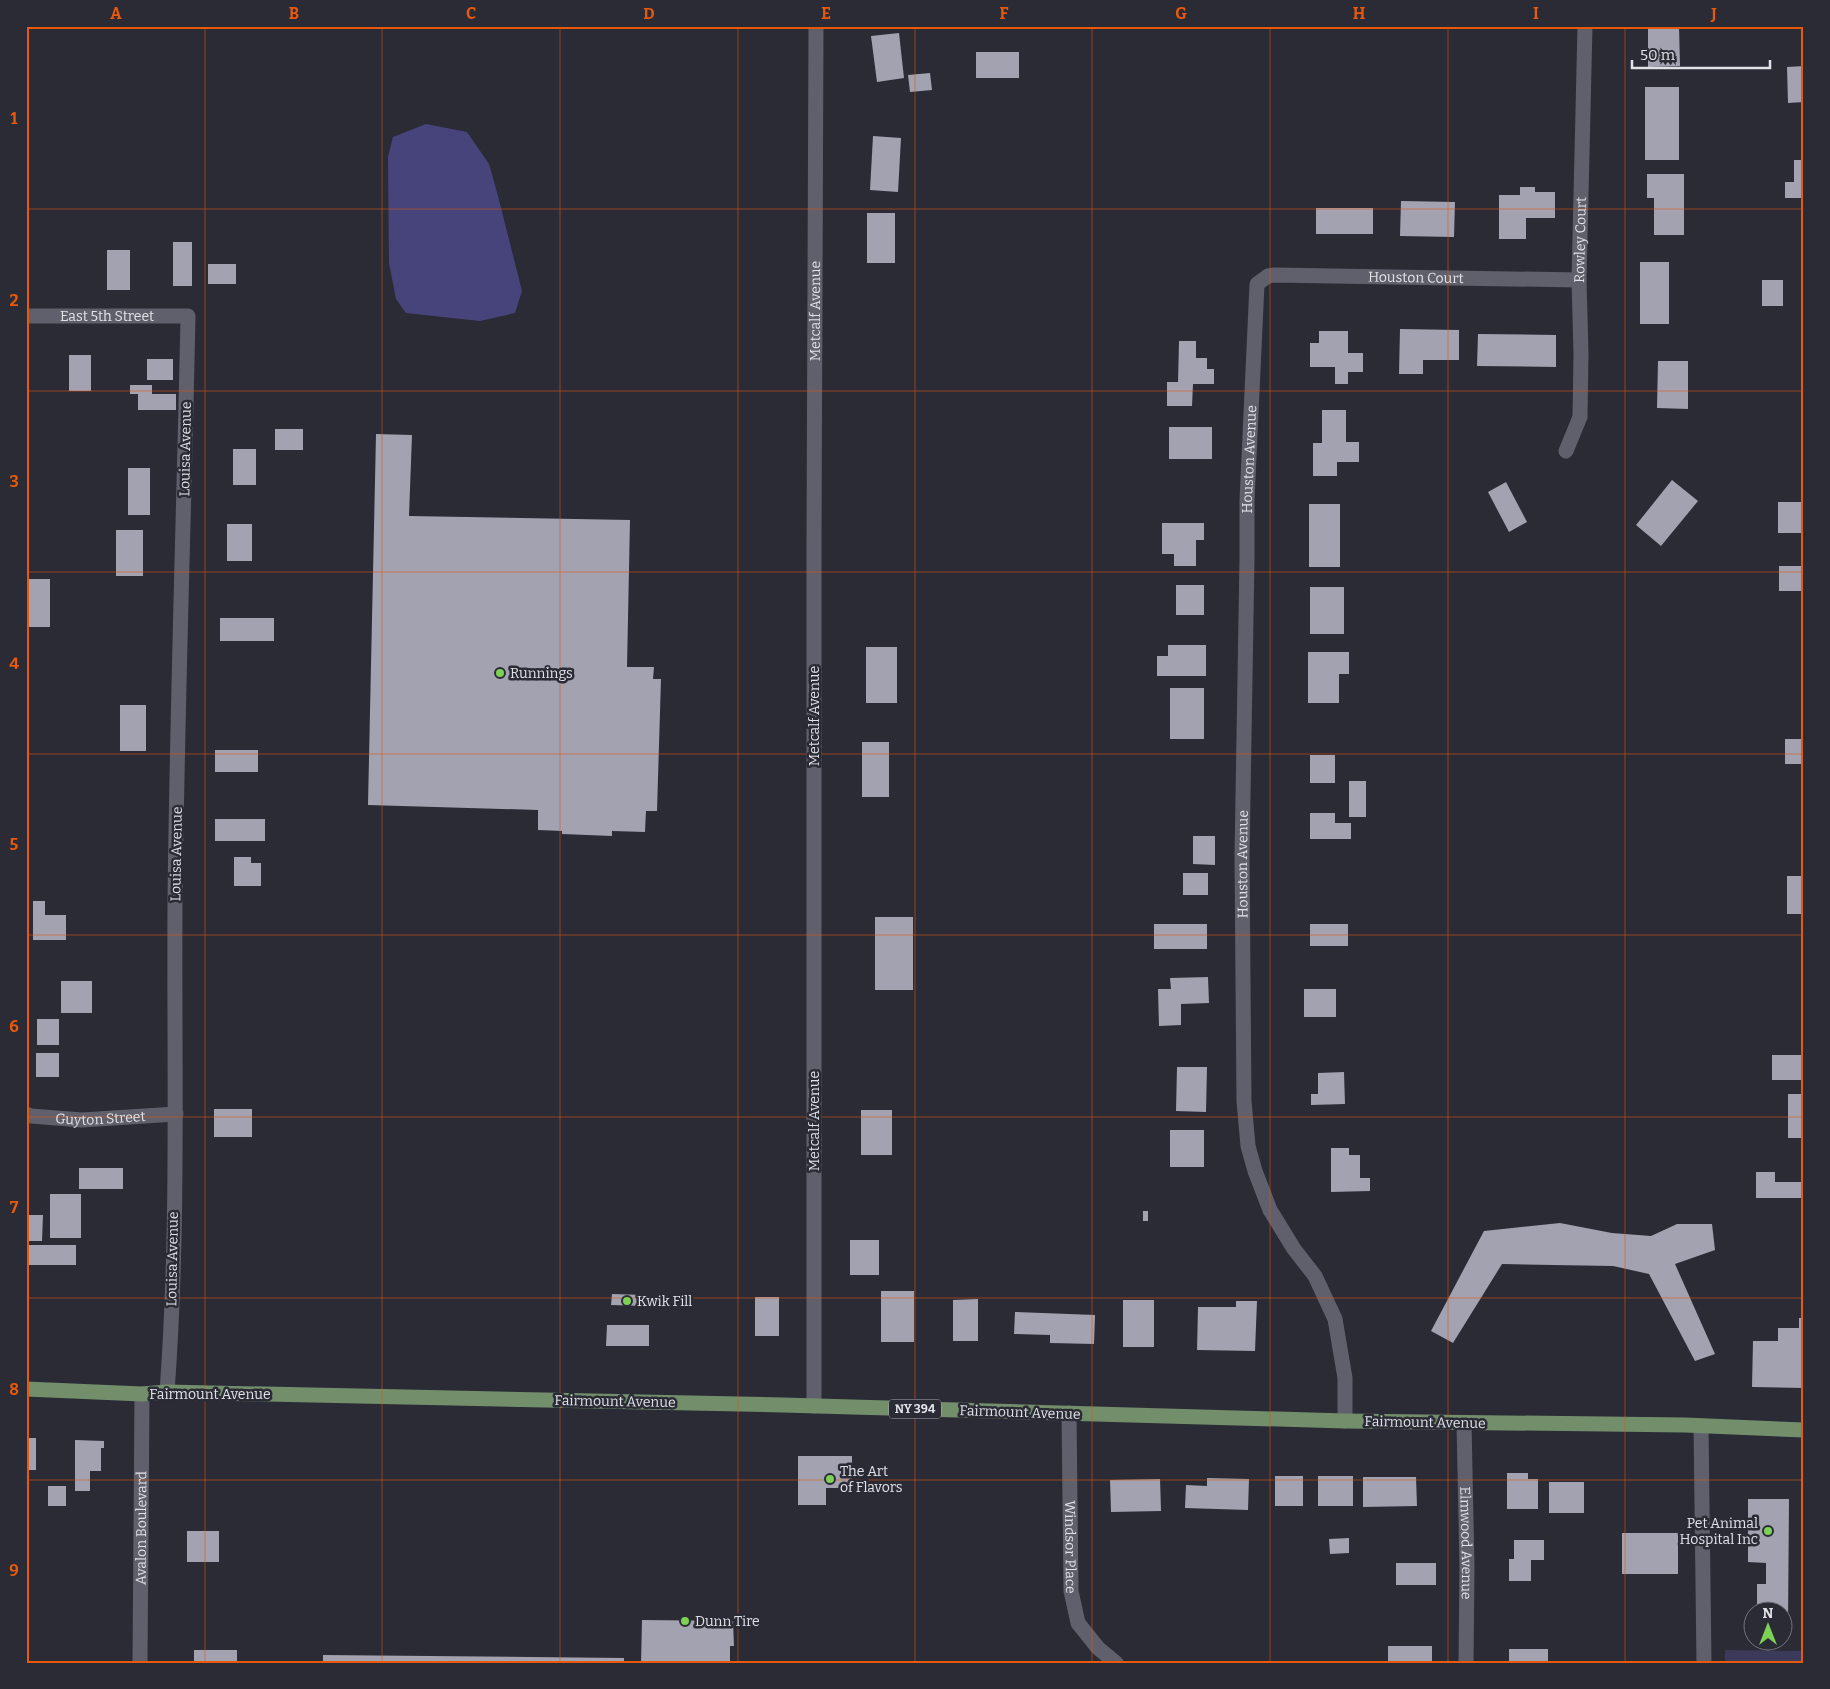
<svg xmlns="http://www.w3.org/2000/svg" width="1830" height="1689" viewBox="0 0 1830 1689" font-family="Bitter,serif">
<rect width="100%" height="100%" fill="#2b2b36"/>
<polygon fill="#3b3a5a" points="1725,1650 1804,1651 1804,1663 1725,1663"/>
<polygon fill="#47447b" points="426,124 467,132 489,164 498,196 522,291 515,313 480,321 406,313 396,299 389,263 388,157 393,137"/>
<g fill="#a2a2b0">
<polygon points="1648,26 1679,26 1680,66 1648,67"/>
<polygon points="899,33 904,78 877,82 871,36"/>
<rect x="976" y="52" width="43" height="26"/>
<polygon points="1804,66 1804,102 1788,103 1787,67"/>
<polygon points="930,73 932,90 910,92 908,75"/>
<rect x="1645" y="87" width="34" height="73"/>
<polygon points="873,136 901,138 898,192 870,190"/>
<polygon points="1794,160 1804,160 1804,198 1785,198 1785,182 1794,182"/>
<polygon points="1647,174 1684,174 1684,235 1654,235 1654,198 1647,198"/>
<polygon points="1520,187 1535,187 1535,192 1555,192 1555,218 1526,218 1526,239 1499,239 1499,195 1520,195"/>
<polygon points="1401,201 1455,202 1454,237 1400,236"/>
<rect x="1316" y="208" width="57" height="26"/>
<rect x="867" y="213" width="28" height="50"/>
<rect x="173" y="242" width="19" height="44"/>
<rect x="107" y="250" width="23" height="40"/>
<rect x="1640" y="262" width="29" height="62"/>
<rect x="208" y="264" width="28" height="20"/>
<rect x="1762" y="280" width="21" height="26"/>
<polygon points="1400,329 1459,330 1459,360 1423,360 1423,374 1399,374"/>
<polygon points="1319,331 1348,331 1348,353 1363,353 1363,372 1348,372 1348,384 1335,384 1335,367 1310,367 1310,343 1319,343"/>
<polygon points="1478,334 1556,335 1556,367 1477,366"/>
<polygon points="1179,341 1196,341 1196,358 1207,358 1207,369 1214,369 1214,384 1193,384 1192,406 1167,406 1167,382 1178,382"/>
<rect x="69" y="355" width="22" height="36"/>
<rect x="147" y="359" width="26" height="21"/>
<polygon points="1658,361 1688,361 1688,409 1657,408"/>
<polygon points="130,385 152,385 152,394 176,394 176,410 138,410 138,394 130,394"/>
<polygon points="1322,410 1346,410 1346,442 1359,442 1359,462 1337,462 1337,476 1313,476 1313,443 1322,443"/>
<rect x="1169" y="427" width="43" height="32"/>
<rect x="275" y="429" width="28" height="21"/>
<polygon points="376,434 412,435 409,516 630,520 627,667 654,667 653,679 661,679 657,811 646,811 645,832 612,831 612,836 562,834 562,831 538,830 538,810 368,805"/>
<rect x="233" y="449" width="23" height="36"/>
<rect x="128" y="468" width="22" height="47"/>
<polygon points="1672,480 1698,501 1661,546 1636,525"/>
<polygon points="1506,482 1527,522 1509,532 1488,492"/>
<rect x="1778" y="502" width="26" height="31"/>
<rect x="1309" y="504" width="31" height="63"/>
<polygon points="1162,523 1204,523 1204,540 1196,540 1196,566 1174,566 1174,554 1162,554"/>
<rect x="227" y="524" width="25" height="37"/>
<rect x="116" y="530" width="27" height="46"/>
<rect x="1779" y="566" width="25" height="25"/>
<rect x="26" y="579" width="24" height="48"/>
<rect x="1176" y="585" width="28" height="30"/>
<rect x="1310" y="587" width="34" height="47"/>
<rect x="220" y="618" width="54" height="23"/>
<polygon points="1168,645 1206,645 1206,676 1157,676 1157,656 1168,656"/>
<rect x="866" y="647" width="31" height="56"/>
<polygon points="1308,652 1349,652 1349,674 1339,674 1339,703 1308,703"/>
<rect x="1170" y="688" width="34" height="51"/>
<rect x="120" y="705" width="26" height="46"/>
<rect x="1785" y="739" width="19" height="25"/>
<rect x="862" y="742" width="27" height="55"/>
<rect x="215" y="750" width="43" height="22"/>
<rect x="1310" y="755" width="25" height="28"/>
<rect x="1349" y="781" width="17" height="36"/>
<polygon points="1310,813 1335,813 1335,823 1351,823 1351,839 1310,839"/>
<rect x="215" y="819" width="50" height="22"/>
<polygon points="1193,836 1215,836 1215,865 1193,864"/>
<polygon points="234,857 251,857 251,863 261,863 261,886 234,886"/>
<rect x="1183" y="873" width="25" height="22"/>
<rect x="1787" y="876" width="17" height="38"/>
<polygon points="33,901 45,901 45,915 66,915 66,940 33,940"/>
<rect x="875" y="917" width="38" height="73"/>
<rect x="1154" y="924" width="53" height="25"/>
<rect x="1310" y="924" width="38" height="22"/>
<polygon points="1208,977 1209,1003 1181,1004 1181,1025 1159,1026 1158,989 1171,989 1170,978"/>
<rect x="61" y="981" width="31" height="32"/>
<rect x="1304" y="989" width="32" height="28"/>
<rect x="37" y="1019" width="22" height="26"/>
<rect x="36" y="1053" width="23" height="24"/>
<rect x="1772" y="1055" width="32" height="25"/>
<polygon points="1177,1067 1207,1067 1206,1112 1176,1111"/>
<polygon points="1344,1072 1345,1104 1311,1105 1311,1094 1318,1094 1318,1073"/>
<rect x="1788" y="1094" width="16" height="44"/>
<rect x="214" y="1109" width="38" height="28"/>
<rect x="861" y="1110" width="31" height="45"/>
<rect x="1170" y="1130" width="34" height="37"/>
<polygon points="1331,1148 1349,1148 1349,1155 1360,1155 1360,1178 1370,1178 1370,1191 1331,1192"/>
<rect x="79" y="1168" width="44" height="21"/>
<polygon points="1756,1172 1775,1172 1775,1182 1802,1182 1802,1198 1756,1198"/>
<rect x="50" y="1194" width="31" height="44"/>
<rect x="1143" y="1211" width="5" height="10"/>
<polygon points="26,1215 43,1215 42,1241 26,1241"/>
<polygon points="1560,1223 1612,1233 1651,1236 1677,1224 1712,1224 1715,1250 1675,1264 1715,1354 1695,1361 1649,1274 1613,1266 1502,1264 1453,1343 1431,1331 1484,1231"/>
<rect x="850" y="1240" width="29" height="35"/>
<rect x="26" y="1245" width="50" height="20"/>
<rect x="881" y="1291" width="33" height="51"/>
<polygon points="612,1294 644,1295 643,1306 611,1305"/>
<rect x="755" y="1297" width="24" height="39"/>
<polygon points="978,1299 978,1341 953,1341 953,1300"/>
<rect x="1123" y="1300" width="31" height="47"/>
<polygon points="1236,1301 1257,1301 1255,1351 1197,1350 1198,1307 1236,1307"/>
<polygon points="1015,1312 1095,1315 1094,1344 1050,1343 1050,1335 1014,1334"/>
<polygon points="1799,1318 1804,1318 1804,1388 1752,1387 1753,1341 1778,1341 1778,1328 1799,1328"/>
<polygon points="607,1325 649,1325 649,1346 606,1346"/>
<polygon points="26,1438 36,1438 36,1470 29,1470 29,1481 26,1481"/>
<polygon points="75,1440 104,1441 104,1448 101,1448 101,1471 90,1471 90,1491 75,1491"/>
<polygon points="798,1456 852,1456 852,1488 826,1488 826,1505 798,1505"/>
<polygon points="1507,1473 1528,1473 1528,1479 1538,1479 1538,1509 1507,1509"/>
<rect x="1275" y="1476" width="28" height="30"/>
<rect x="1318" y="1476" width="35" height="30"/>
<polygon points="1363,1477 1416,1477 1417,1506 1363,1507"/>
<polygon points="1207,1478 1249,1479 1248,1510 1185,1508 1186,1485 1207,1486"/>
<polygon points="1160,1479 1161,1511 1111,1512 1110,1480"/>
<rect x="1549" y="1482" width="35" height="31"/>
<rect x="48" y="1486" width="18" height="20"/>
<polygon points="1748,1499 1789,1499 1788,1623 1782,1623 1782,1612 1757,1612 1757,1584 1766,1584 1766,1563 1748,1562"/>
<rect x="187" y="1531" width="32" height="31"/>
<rect x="1622" y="1533" width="56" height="41"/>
<polygon points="1349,1538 1349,1553 1330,1554 1329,1539"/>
<polygon points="1514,1540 1544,1540 1544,1560 1531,1560 1531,1581 1509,1581 1509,1559 1514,1559"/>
<rect x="1396" y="1563" width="40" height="22"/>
<polygon points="642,1620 733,1621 734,1646 730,1646 730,1663 641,1663"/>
<rect x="1388" y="1646" width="44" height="17"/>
<rect x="1509" y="1649" width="39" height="14"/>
<rect x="194" y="1650" width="43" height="13"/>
<polygon points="323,1655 624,1658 624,1663 323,1663"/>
</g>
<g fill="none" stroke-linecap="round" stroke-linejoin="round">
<g stroke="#60606c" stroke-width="15">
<path id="s1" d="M 26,316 L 188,316 C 184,513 177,709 175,905 C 174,1067 179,1230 167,1392"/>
<path id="s2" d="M 1566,451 L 1580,417 L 1581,354 L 1579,280 L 1585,26"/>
<path id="s3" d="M 26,1114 L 31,1116 L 82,1120 L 176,1114"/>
<path id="s4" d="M 814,1406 L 814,542 L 816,26"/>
<path id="s5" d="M 1069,1413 L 1071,1591 L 1078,1623 L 1098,1648 L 1116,1663"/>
<path id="s6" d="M 1345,1421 L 1345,1378 L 1335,1319 L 1315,1276 L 1294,1249 L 1270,1210 L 1255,1171 L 1248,1146 L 1244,1101 L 1242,856 L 1247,558 L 1247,500 L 1257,284 L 1268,276 L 1274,275 L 1579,280"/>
<path id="s7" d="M 1464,1423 L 1467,1567 L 1466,1663"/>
<polyline points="1701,1426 1704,1663"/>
<path id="s8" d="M 140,1663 L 142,1394"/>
</g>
<polyline stroke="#738e6b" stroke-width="15" points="26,1389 142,1394 167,1392 783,1405 1345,1421 1685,1425 1804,1430"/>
</g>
<path fill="none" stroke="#e8590c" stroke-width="1" stroke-opacity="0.55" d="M 205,26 L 205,1663M 382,26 L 382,1663M 560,26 L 560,1663M 738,26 L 738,1663M 915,26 L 915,1663M 1092,26 L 1092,1663M 1270,26 L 1270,1663M 1448,26 L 1448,1663M 1625,26 L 1625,1663M 26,209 L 1804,209M 26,391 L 1804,391M 26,572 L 1804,572M 26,754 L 1804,754M 26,935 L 1804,935M 26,1117 L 1804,1117M 26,1298 L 1804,1298M 26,1480 L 1804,1480"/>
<g fill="#7dd154" stroke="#2b2b36" stroke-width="2">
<circle cx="500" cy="673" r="5"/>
<circle cx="627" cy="1301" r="5"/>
<circle cx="830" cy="1479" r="5"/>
<circle cx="1768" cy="1531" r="5"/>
<circle cx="685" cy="1621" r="5"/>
</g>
<g text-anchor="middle" stroke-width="5" stroke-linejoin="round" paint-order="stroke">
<rect fill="#2b2b36" stroke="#aaaab3" stroke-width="1" x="889" y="1399.5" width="52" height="19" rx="4"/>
<g font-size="12" font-weight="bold" fill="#e1e1e8">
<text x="915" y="1413">NY 394</text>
</g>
<g font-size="14" fill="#e1e1e8" stroke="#2b2b36">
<text dy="5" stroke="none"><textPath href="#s2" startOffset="214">Rowley Court</textPath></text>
<text dy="5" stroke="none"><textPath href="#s6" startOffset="1322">Houston Court</textPath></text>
<text dy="5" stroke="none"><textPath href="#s4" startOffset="1095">Metcalf Avenue</textPath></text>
<text dy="5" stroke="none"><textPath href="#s1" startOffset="81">East 5th Street</textPath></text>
<text transform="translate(185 449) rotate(-89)" y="5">Louisa Avenue</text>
<text dy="5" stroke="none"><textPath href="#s6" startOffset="985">Houston Avenue</textPath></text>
<text transform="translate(814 716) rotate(-90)" y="5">Metcalf Avenue</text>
<text transform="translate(176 854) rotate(-89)" y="5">Louisa Avenue</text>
<text dy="5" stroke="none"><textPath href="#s6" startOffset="580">Houston Avenue</textPath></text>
<text dy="5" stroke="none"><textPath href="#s3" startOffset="75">Guyton Street</textPath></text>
<text transform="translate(814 1121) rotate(-90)" y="5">Metcalf Avenue</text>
<text transform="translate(172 1259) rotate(-89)" y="5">Louisa Avenue</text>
<text x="210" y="1399">Fairmount Avenue</text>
<text transform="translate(615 1401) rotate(1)" y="5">Fairmount Avenue</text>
<text transform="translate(1020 1412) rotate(2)" y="5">Fairmount Avenue</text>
<text transform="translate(1425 1422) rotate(1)" y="5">Fairmount Avenue</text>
<text dy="5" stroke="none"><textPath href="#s8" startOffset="135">Avalon Boulevard</textPath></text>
<text dy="5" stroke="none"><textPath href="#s7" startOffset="120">Elmwood Avenue</textPath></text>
<text dy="5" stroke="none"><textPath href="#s5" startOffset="134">Windsor Place</textPath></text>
</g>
<g font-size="14" fill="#e1e1e8" stroke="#2b2b36" text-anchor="start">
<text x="510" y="678">Runnings</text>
<text x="637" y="1306">Kwik Fill</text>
<text x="840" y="1476">The Art<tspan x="840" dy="16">of Flavors</tspan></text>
<text x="1758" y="1528" text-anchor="end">Pet Animal<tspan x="1758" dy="16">Hospital Inc</tspan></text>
<text x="695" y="1626">Dunn Tire</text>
</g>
</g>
<rect width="1830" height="1689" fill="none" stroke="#2b2b36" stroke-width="55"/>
<g transform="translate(1768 1626)"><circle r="24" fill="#2b2b36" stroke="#74747d"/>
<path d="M0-4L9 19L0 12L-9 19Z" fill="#7dd154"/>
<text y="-8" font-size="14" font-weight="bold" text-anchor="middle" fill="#e1e1e8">N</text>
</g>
<path d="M1632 60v8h138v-8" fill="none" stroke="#e1e1e8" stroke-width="2.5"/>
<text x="1640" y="60" font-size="15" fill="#e1e1e8" stroke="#2b2b36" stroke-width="4" paint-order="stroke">50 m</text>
<rect x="28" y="28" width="1774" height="1634" fill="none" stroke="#e8590c" stroke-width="2"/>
<g font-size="16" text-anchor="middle" font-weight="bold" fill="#e8590c">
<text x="116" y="19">A</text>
<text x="294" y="19">B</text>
<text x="471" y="19">C</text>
<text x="649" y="19">D</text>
<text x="826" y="19">E</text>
<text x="1004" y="19">F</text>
<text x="1181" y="19">G</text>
<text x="1359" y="19">H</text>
<text x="1536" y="19">I</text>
<text x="1714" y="19">J</text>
<text x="14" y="124">1</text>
<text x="14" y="306">2</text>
<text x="14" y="487">3</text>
<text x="14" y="669">4</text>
<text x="14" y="850">5</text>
<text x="14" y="1032">6</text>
<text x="14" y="1213">7</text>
<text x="14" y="1395">8</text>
<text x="14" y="1576">9</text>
</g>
</svg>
